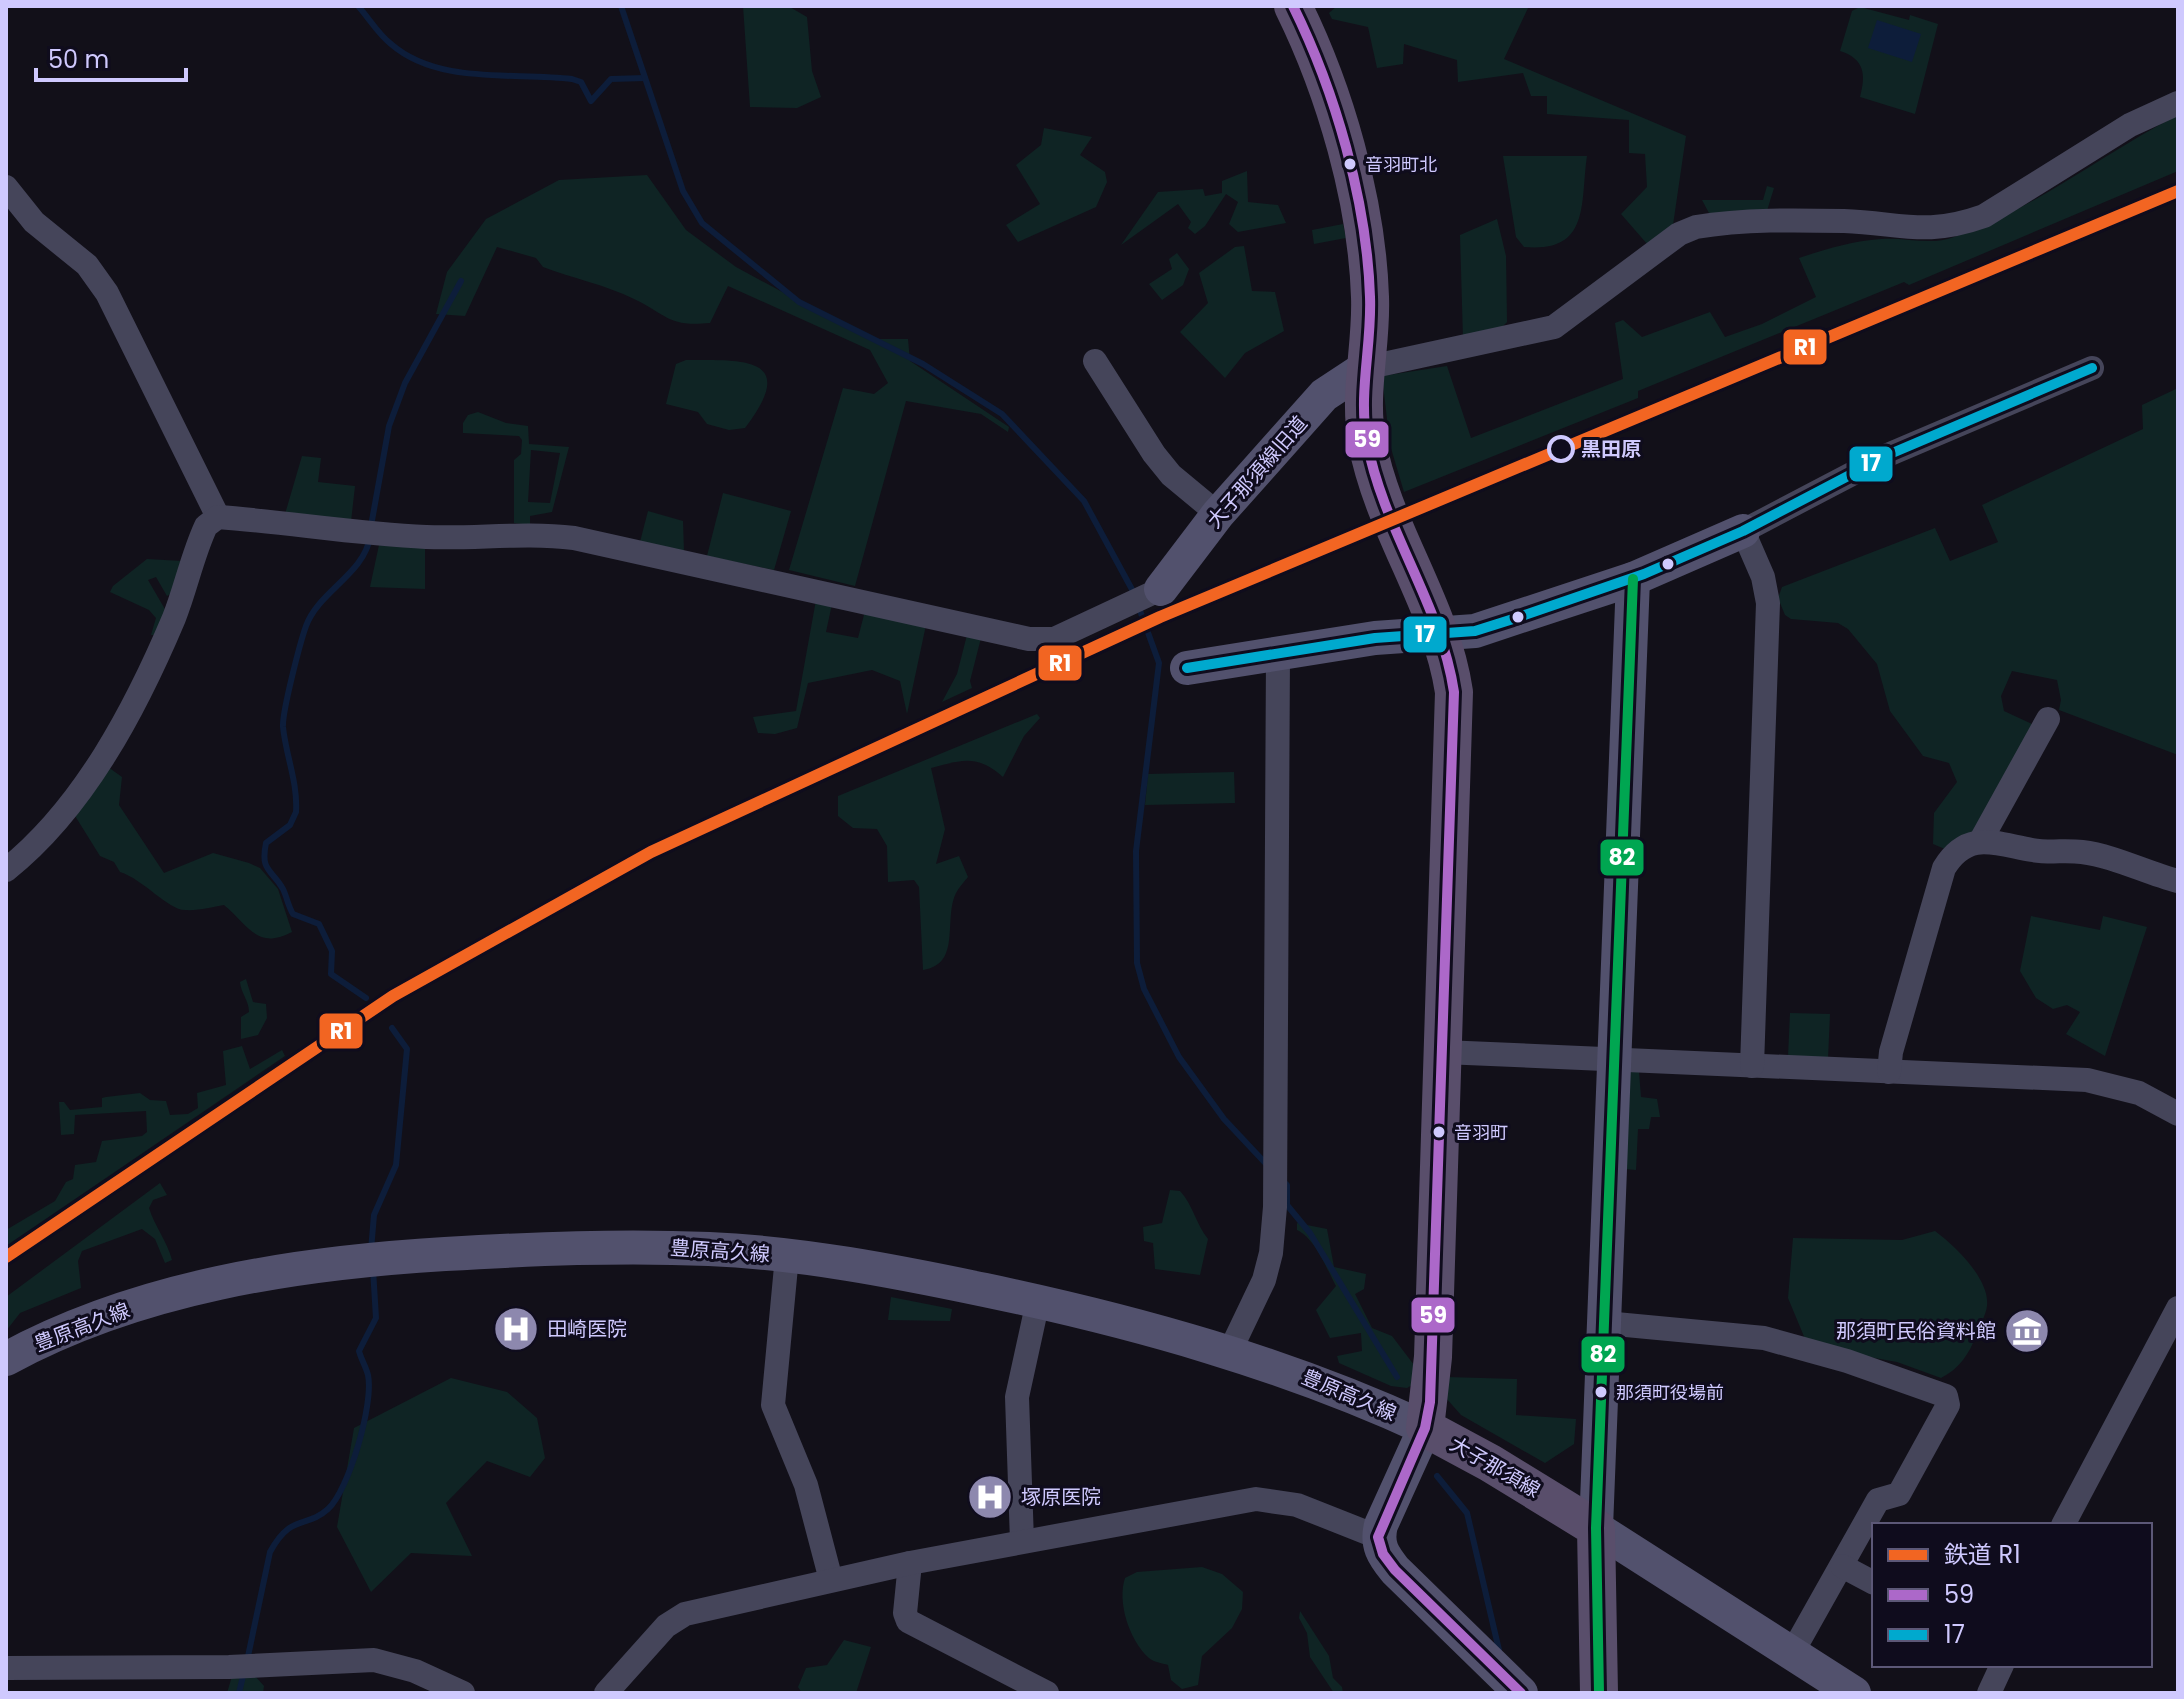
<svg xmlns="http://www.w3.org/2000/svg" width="2184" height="1699" viewBox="0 0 2184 1699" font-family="Poppins,'Noto Sans JP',sans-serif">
<rect width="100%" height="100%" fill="#121019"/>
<g fill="#0f2424" fill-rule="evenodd">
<polygon points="743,6 788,6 807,17 812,71 821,97 797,108 750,107"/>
<polygon points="1337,6 1529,6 1504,59 1686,136 1673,225 1648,245 1621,214 1647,187 1645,154 1629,153 1629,120 1547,114 1547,96 1531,96 1523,73 1458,82 1457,60 1404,44 1403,64 1377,68 1368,27 1332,19 1329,13"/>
<path d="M 1860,7 L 1909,20 L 1910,15 L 1938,24 L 1915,114 L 1860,97 C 1866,75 1865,59 1840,51 L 1852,11 Z"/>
<path d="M 2178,115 L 2178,171 L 1909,285 L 1904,282 L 1638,391 L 1638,398 L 1404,492 L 1390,445 L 1382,376 L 1447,366 L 1471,438 L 1623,379 L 1615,323 L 1623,320 L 1642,337 L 1710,312 L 1725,337 L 1762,324 L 1816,297 L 1799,258 C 1826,249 1852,241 1881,239 C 1906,237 1930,246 1954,237 C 2035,209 2102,154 2178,115 Z"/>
<polygon points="1044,128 1092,137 1080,155 1105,172 1107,182 1096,207 1018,242 1006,225 1040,204 1016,165 1041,145"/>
<path d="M 1503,156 L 1587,156 C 1580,203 1591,253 1524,247 L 1516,237 Z"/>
<polygon points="1247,171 1248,202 1278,205 1286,223 1238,232 1229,224 1238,202 1226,194 1205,226 1195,234 1188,228 1191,222 1178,204 1121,245 1158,192 1203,189 1205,196 1222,193 1222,181"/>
<path d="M 647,175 L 686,230 L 736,267 L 869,339 L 908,339 L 910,361 L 1009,427 L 1008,432 L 981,414 L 906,401 L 855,586 L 789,570 L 843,388 L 874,394 L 888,383 L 870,350 L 728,286 L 710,323 C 667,327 668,315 634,299 C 606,285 572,278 543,267 L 536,258 L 497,247 L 465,316 L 436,314 L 447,272 L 486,219 L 559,180 Z"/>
<polygon points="1767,186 1774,188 1766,214 1709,213 1702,200 1763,200"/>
<polygon points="1497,219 1506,256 1507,322 1502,327 1463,338 1460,235"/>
<polygon points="1343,224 1346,238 1314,244 1312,230"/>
<polygon points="1244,246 1252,291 1275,292 1284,331 1245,353 1225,378 1180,332 1208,303 1199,273 1235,247"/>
<polygon points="1177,253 1189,269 1183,285 1162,300 1149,284 1172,269 1169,259"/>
<path d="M 686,360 C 743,360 800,356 745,428 L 729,430 L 707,424 L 698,412 L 666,404 L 676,364 Z"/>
<polygon points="2178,388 2178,755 2059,710 2061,700 2057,680 2012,671 2001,696 2004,711 2032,724 1979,837 1952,852 1933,844 1934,813 1957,782 1949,763 1923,756 1890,711 1877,664 1848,629 1838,623 1791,619 1785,615 1778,598 1782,587 1935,528 1950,561 1998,542 1982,505 2143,429 2142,405"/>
<path d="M 478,412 L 506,423 L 528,426 L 529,444 L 569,447 L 552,512 L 530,516 L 530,525 L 514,523 L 514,460 L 521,454 L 522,440 L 519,436 L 463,433 L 463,423 L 468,415 ZM 531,450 L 560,453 L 550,503 L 528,502 Z"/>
<polygon points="302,456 321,458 318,482 355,486 351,522 285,514"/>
<polygon points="723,493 791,511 774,570 707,556"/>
<polygon points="648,511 683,521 684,553 640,542"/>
<polygon points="379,545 425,548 425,589 370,587"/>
<polygon points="147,559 182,561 172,593 167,596 156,577 148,580 166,611 159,635 151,635 156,618 149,610 110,592 113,586"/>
<polygon points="816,600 832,604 826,632 858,638 865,611 926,625 907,714 900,681 872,670 808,683 797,728 775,734 758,733 753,717 796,711"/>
<polygon points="967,635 981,638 970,681 972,688 942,702 957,674"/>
<path d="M 1037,714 L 1040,718 L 1024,736 L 1003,777 C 977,754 962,760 931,768 L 945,829 L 936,864 L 959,856 L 968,877 C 964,882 959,887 956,893 C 943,920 962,964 923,970 L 919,887 L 914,880 L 888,882 L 887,846 L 877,829 L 853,828 L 838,816 L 838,796 Z"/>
<path d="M 108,767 L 122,777 L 119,805 L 164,873 L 213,853 L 249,863 L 260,868 L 278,889 L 292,932 C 257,950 250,927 224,905 C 212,907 198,911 185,910 C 168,910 143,879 120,872 L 114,862 L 100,856 L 72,811 Z"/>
<polygon points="1234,772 1235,803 1145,805 1148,774"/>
<polygon points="2031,916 2100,930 2103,916 2147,927 2105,1056 2066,1034 2080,1012 2067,1005 2053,1009 2036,998 2020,971"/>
<path d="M 246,979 L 253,1002 L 266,1004 L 267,1018 L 258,1035 L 241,1039 L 241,1017 L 249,1012 C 249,1000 241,994 240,982 Z"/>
<polygon points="1790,1013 1830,1014 1828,1059 1788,1057"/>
<polygon points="242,1046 250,1069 282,1050 285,1056 6,1246 6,1230 55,1201 66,1182 73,1179 75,1165 96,1162 102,1141 142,1136 147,1132 146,1111 75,1115 74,1134 61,1135 59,1102 64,1102 70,1110 102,1107 102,1098 106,1097 140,1093 150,1100 166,1101 170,1115 188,1114 198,1108 197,1093 226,1085 223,1051"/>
<polygon points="1629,1072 1639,1072 1641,1097 1657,1099 1660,1117 1651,1117 1649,1129 1638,1129 1636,1170 1625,1169"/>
<path d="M 160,1183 L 167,1195 L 153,1200 L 149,1208 C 155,1227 167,1241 172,1260 L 165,1263 L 155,1239 L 142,1229 L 82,1251 L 78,1261 L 81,1288 L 20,1313 L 6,1331 L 6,1297 Z"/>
<path d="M 1170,1190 L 1180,1191 C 1193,1205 1196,1224 1208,1239 L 1200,1275 L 1155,1269 L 1153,1243 L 1144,1241 L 1143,1227 L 1162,1223 Z"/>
<path d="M 1297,1223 L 1327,1229 L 1334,1267 L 1366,1274 L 1364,1289 L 1355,1294 L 1372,1328 L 1392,1336 L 1414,1365 L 1412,1385 L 1407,1388 L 1391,1386 L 1339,1363 L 1337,1356 L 1362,1351 L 1361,1333 L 1330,1338 L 1316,1310 L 1336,1286 C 1327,1269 1315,1238 1297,1230 Z"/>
<path d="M 1935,1231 C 1955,1246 1990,1279 1987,1306 C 1986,1315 1979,1327 1976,1336 C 1969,1354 1959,1369 1941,1378 L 1897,1362 L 1808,1346 L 1788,1298 L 1793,1238 L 1902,1240 Z"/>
<polygon points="891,1297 952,1309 950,1321 888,1320"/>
<polygon points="1446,1377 1517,1379 1516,1415 1576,1419 1574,1444 1545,1463 1461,1415 1446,1398"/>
<polygon points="451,1378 507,1392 537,1418 545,1458 530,1477 487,1461 446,1503 472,1556 411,1553 371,1592 337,1527 354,1428"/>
<path d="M 1202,1567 L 1222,1574 L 1243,1592 L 1242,1609 L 1232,1628 L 1202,1656 L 1198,1685 L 1182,1689 L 1171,1680 L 1168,1665 C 1162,1663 1153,1662 1149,1658 C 1129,1640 1117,1602 1125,1578 L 1137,1572 Z"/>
<polygon points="1300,1611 1329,1656 1333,1678 1342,1687 1343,1693 1334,1693 1310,1657 1307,1633 1299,1618"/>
<polygon points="844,1640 871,1647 856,1693 802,1693 798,1687 806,1668 827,1665"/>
<polygon points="233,1673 255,1676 264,1686 263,1693 227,1693"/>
</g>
<polygon fill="#0d1d3a" points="1877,20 1921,34 1912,62 1868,48"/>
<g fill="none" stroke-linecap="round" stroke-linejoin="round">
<g stroke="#0d1d3a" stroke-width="6">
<path d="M 358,6 C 369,18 378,34 391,44 C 438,85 513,72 572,79 L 581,82 L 591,101 L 611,79 L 645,78"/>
<polyline points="621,6 683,191 702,223 799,302 923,364 1002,414 1084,501 1135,595"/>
<polyline points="371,526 389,426 405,383 461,281"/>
<polyline points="1138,605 1159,663 1136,851 1137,963 1144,989 1179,1057 1224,1119 1269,1167"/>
<path d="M 366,998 L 331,974 L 332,951 L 319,924 L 293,914 C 288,906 287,897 283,889 C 272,869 260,872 266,843 L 290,825 L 296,812 C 298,783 286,756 283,727 C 282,712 300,643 306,626 C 319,591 364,574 370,537"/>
<polyline points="1283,1181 1287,1185 1287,1205 1310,1233 1397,1377"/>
<polyline points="371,1250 374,1215 396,1165 407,1049 392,1028"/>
<polyline points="1437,1476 1467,1513 1499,1650"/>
<path d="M 247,1661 L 270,1552 C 291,1513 306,1529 328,1509 C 349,1490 374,1403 368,1375 C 366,1367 361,1359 359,1351 L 376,1318 L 373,1269"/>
<polyline points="239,1693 244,1672"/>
</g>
<g stroke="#45455a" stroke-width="24">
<polyline points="6,187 34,222 87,265 107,293 218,517"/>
<polyline points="1095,361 1154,454 1171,475 1218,514"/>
<path d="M 1365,368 L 1554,327 L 1679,234 L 1696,227 C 1744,219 1796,220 1844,221 C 1901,223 1925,237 1984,216 L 2130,125 L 2178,103"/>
<polyline points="1981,840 2048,719"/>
<path d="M 6,870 C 84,808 136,708 174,618 C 186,588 192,556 206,526 L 218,517 C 287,522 356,534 426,537 C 476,539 524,532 574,538 L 1029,639 L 1054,639 L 1161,589"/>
<polyline points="1443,1052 2087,1080 2139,1093 2178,1114"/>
<polyline points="1752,1066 1768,603 1763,577 1743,531 1890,454 2092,368"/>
<path d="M 1889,1072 L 1891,1052 L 1944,868 C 1968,829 1996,844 2032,850 C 2048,853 2066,850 2082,852 C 2115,856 2146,873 2178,881"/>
<polyline points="787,1256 773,1405 806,1485 831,1580"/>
<polyline points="1605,1323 1764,1338 1847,1361 1946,1396 1948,1405 1899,1494 1878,1500 1792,1653"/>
<polyline points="1230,1351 1264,1280 1271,1253 1275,1207 1278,653"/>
<polyline points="2063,1525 2178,1308"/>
<polyline points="1022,1541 1017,1397 1038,1301"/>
<polyline points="910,1563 905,1613 908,1621 1047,1693"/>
<polyline points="1842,1566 1874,1583"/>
<polyline points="6,1668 229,1667 374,1660 415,1671 463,1693"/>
<polyline points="606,1693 666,1626 685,1614 910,1563 1256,1499 1297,1505 1378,1537"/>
<polyline points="1989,1693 2002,1665"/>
</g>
<g stroke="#52516d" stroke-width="34">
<polyline points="1633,579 1596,1528 1854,1693"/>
<polyline points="1161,589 1218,514 1324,395 1365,368"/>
<polyline points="1187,668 1375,638 1475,631 1633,579 1743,531"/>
<path d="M 6,1359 C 138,1287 296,1263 445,1254 C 533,1249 621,1245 709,1249 C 802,1253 894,1271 985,1290 C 1137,1322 1284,1363 1425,1428 L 1381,1525 C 1376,1545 1383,1555 1395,1570 L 1521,1693"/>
</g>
<path stroke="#594e6b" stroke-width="38" d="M 1293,6 C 1335,91 1367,201 1370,297 C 1372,345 1358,393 1367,442 C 1383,529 1441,604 1454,692 L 1433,1357 L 1425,1428 L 1490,1463 L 1596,1528 L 1599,1693"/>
<g stroke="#0f0c1d" stroke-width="16">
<path id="bus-1" d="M 1293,6 C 1335,91 1367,201 1370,297 C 1372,345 1358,393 1367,442 C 1383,529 1441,604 1454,692 L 1430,1402 L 1425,1428 L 1378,1537 L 1383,1554 L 1395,1570 L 1521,1693"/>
</g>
<g stroke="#0f0c1d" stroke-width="16">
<polyline id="bus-2" points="1187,668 1375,638 1475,631 1513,619 1644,574 1743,531 1890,454 2092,368"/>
</g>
<g stroke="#0f0c1d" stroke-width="16">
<polyline id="bus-3" points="1599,1693 1596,1528 1633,579"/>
</g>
<use href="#bus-1" stroke="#ac68c9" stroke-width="10"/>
<use href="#bus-2" stroke="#00a9ce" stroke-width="10"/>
<use href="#bus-3" stroke="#00a651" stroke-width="10"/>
<g stroke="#0f0c1d" stroke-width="18">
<polyline id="rail-1" points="6,1257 393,996 651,852 1160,617 2178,191"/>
</g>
<use href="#rail-1" stroke="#f26522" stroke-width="12"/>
</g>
<defs>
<g id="hospital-disc" transform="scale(2.3)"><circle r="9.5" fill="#8d88ae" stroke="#0f0c1d"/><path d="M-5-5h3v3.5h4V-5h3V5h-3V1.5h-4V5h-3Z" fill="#fff"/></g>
<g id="museum-disc" transform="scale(2.3)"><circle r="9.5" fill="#8d88ae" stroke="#0f0c1d"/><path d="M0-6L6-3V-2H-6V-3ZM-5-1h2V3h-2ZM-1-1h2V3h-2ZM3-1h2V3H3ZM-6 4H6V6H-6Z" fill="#fff"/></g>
</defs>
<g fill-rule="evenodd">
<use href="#hospital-disc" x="516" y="1329"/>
<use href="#museum-disc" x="2027" y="1331"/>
<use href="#hospital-disc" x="990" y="1497"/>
</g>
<g fill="#cfc9fe" stroke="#0f0c1d" stroke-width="3">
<circle cx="1350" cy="164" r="7"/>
<circle cx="1668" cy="564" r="7"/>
<circle cx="1518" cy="617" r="7"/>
<circle cx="1439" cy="1132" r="7"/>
<circle cx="1601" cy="1392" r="7"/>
</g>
<circle fill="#0f0c1d" stroke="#cfc9fe" stroke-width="4" cx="1561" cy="449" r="12"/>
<g text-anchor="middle" stroke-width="6" stroke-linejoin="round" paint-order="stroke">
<g font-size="18" fill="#cfc9fe" stroke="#0f0c1d" text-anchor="start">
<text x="1365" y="171">音羽町北</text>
<text x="1454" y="1139">音羽町</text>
<text x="1616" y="1399">那須町役場前</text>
</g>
<g font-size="20" font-weight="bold" fill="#cfc9fe" stroke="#0f0c1d" text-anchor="start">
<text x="1581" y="456">黒田原</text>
</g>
<g font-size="20" fill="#cfc9fe" stroke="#0f0c1d">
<text transform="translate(1257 472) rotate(-49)" y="7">大子那須線旧道</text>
<text transform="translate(720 1251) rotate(4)" y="7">豊原高久線</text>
<text transform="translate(82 1327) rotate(-21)" y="7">豊原高久線</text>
<text transform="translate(1349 1395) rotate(23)" y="7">豊原高久線</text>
<text transform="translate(1495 1467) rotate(30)" y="7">大子那須線</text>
</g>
<g font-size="20" fill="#cfc9fe" stroke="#0f0c1d" text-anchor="start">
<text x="547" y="1336">田崎医院</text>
<text x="1996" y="1338" text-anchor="end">那須町民俗資料館</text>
<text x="1021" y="1504">塚原医院</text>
</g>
</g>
<g stroke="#0f0c1d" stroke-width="3">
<rect x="1782" y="328" width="46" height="38" rx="8" fill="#f26522"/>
<rect x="1344" y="420" width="46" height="39" rx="8" fill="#ac68c9"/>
<rect x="1848" y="445" width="46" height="38" rx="8" fill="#00a9ce"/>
<rect x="1402" y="615" width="46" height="39" rx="8" fill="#00a9ce"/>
<rect x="1037" y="644" width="46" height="38" rx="8" fill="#f26522"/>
<rect x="1599" y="838" width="46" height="39" rx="8" fill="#00a651"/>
<rect x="318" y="1012" width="46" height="38" rx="8" fill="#f26522"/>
<rect x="1410" y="1296" width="46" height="38" rx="8" fill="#ac68c9"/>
<rect x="1580" y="1335" width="46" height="39" rx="8" fill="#00a651"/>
</g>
<g font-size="22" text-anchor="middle" font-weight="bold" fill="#fff">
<text x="1805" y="355">R1</text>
<text x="1367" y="447">59</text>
<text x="1871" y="471">17</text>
<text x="1425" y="642">17</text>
<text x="1060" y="671">R1</text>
<text x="1622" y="865">82</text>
<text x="341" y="1039">R1</text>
<text x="1433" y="1323">59</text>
<text x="1603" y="1362">82</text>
</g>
<rect width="2184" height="1699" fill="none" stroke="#cfc9fe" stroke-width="16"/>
<rect x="1872" y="1523" width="280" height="144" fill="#0f0c1d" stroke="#5c5877" stroke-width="2"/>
<rect x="1888" y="1549" width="40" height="12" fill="#f26522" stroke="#5c5877" stroke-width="2"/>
<text x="1944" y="1563" font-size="24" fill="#cfc9fe">鉄道 R1</text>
<rect x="1888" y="1589" width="40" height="12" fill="#ac68c9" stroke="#5c5877" stroke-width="2"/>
<text x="1944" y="1603" font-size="24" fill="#cfc9fe">59</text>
<rect x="1888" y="1629" width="40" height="12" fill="#00a9ce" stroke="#5c5877" stroke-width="2"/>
<text x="1944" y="1643" font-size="24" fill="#cfc9fe">17</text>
<path d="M36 68v12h150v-12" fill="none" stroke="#cfc9fe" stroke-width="4"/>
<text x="48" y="68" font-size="24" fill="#cfc9fe" stroke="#0f0c1d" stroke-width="6" paint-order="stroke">50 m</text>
</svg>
